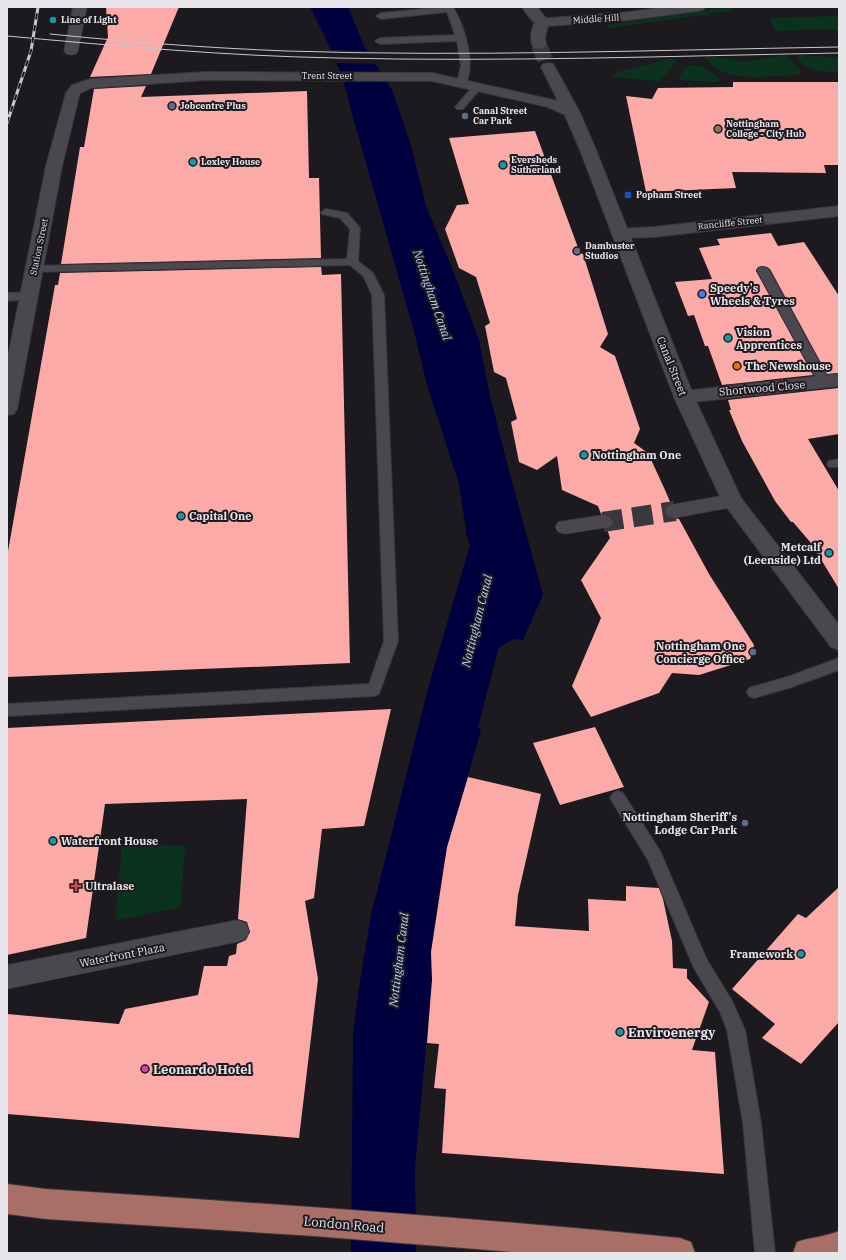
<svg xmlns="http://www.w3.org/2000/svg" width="846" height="1260" viewBox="0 0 846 1260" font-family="'IBM Plex Serif',serif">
<rect width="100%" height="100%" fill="#1c1a1f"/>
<g fill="#0a321e">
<polygon points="729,7 732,11 609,28 607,25"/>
<polygon points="839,16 839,29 775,31 769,18"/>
<path d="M 802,55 L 839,58 L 839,72 C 822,72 808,72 797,58 L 798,56 Z"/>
<path d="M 776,56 L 787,56 L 801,71 L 799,74 L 794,75 C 766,76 724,84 705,58 L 706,57 L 718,57 L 746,62 Z"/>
<polygon points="669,59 676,59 677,61 661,80 657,81 612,77 617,72"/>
<polygon points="692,65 701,66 718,77 719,81 717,82 680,80 679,77 686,67"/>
<polygon points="122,844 185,846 181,907 115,921"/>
</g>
<path fill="#00003e" d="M 310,7 L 348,7 L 365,48 L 392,90 L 411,145 L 426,206 L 456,278 L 479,340 L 490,396 L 507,463 L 543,595 L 523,640 L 514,639 L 499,647 L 478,727 L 481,729 L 443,867 L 431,952 L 432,980 L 415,1167 L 416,1253 L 351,1253 L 353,1034 L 358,994 L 371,915 L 429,685 L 470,545 L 467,537 L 459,484 L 427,385 L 415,335 L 350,107 C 344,72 326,39 310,7 Z"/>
<polygon fill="#1c1a1f" points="328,50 369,51 378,64 334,63"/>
<g fill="#fbaaa7">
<polygon points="106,7 179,7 151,74 90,77 108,37"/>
<polygon points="733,82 839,82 839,165 824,165 826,173 732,172 736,188 646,192 626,96 652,99 658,88 733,87"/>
<polygon points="146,86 141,97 307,91 309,178 319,178 321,258 61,264 80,147 84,147 94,89"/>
<polygon points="535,131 580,253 583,254 608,334 600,347 615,356 640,429 634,443 648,453 665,490 671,504 667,505 664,512 668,517 679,519 709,574 754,645 750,659 699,675 672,673 659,693 591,717 572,686 601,618 581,580 610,538 607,529 611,528 614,521 610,516 601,514 598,506 562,490 557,456 537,470 519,462 511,422 517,419 506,378 494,372 485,326 490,323 476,277 459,268 445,229 457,205 469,204 449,138"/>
<polygon points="771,233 778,246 804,242 839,296 839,373 827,374 770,269 763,266 758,267 756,271 813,375 722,385 708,346 705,346 694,315 688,316 675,282 712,279 699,248 720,245 717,239"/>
<polygon points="321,267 322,275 341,274 350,663 7,677 7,557 55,285 58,285 60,273"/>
<polygon points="839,388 839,434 808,439 839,491 839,589 811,543 793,522 791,522 775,501 742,441 729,410 731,410 728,400"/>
<polygon points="391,709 364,826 322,829 314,898 305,901 318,979 299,1138 7,1114 7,1014 119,1024 125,1009 198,995 204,966 227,966 229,956 236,954 237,944 246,940 250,932 247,922 238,919 247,799 105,804 86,938 7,955 7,728"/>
<polygon points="595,727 624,787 560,805 533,743"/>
<polygon points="468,777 541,794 518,895 515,926 589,931 588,899 626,901 626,886 659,888 663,899 672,941 673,968 687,969 687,978 709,1002 692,1050 715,1052 724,1174 442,1153 446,1089 434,1088 439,1044 427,1043 432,980 431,952 447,847"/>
<polygon points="839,887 839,1022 801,1064 762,1038 775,1024 732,989 798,914 806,918"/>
</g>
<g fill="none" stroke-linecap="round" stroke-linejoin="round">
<polyline stroke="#3a383d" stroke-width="20" stroke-dasharray="20 10" stroke-linecap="butt" points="603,522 675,511"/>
<polyline stroke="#3a383d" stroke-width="16" stroke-dasharray="16 8" stroke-linecap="butt" points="539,45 548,67"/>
<g stroke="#38363a" stroke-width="2">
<g id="service">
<path d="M 443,7 L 453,7 C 464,25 477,65 465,85 L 462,86 L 457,83 L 461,65 L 457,41 L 380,44 L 375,41 L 380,38 L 455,35 L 447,12 L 381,19 L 376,16 L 381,13 Z"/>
<polygon points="477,84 482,87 480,89 463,109 457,109 455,107 457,105 474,85"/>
<polygon points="326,209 347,213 360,228 358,261 373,273 384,295 398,641 379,694 374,696 7,716 7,704 369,684 384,641 372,295 364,277 350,265 34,272 30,271 28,269 30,267 34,266 347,259 350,229 340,218 322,214 321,212"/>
<polygon points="763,267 767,268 769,270 830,382 828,385 820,385 818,382 757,270 759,268"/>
<polygon points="28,292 32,293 34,296 32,299 7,301 7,293"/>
<polygon points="839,459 839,467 829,467 827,464 829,461"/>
<polygon points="839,658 839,670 792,687 754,698 749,696 747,692 749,688 790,676"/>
<polygon points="618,791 623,793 660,851 706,958 732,1001 745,1030 761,1123 775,1253 755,1253 743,1123 727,1030 720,1012 694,968 648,860 610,798 613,793"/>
</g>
</g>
<g stroke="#38363a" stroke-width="1">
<g id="pedestrian">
<polygon points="73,7 87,7 78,51 76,54 71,55 66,54 64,51"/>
<polygon points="732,494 739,496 742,501 739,506 675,518 668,516 665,511 668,506 675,504"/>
<polygon points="603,515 610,517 613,522 610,527 565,534 558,532 555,527 558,522"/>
<polygon points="237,920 246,923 249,931 246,939 237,942 7,989 7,965"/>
</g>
</g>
<g stroke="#38363a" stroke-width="2">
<g id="minor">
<path d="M 522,7 L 537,7 L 549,22 L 547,25 C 535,28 528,16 522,7 Z"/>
<polygon points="206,72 432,73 558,101 577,110 580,113 577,116 572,118 548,107 432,81 206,80 91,88 80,93 78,100 62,166 17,409 14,414 7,415 7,361 46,166 66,93 72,85 90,79"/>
<polygon points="839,206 839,216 654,237 622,238 616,237 614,233 616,229 654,227"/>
<polygon points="839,374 839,386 684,403 677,402 674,397 677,392 684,391"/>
</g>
</g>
<g stroke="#38363a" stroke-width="2">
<g id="tertiary">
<path d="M 666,7 L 705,7 L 703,10 L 698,11 L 629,20 L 548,26 L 545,37 L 546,45 L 544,48 L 539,49 L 534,48 C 528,40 532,26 537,19 L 629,12 Z"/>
<polygon points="548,63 553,64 555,67 580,113 596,150 694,397 741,498 839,625 839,650 831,647 722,501 674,397 580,150 564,113 541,67 543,64"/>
</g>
</g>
<g stroke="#38363a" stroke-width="2">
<g id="trunk">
<path d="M 7,1184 L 46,1189 C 258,1203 469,1217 680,1238 L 691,1242 L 695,1253 L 524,1253 L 314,1236 L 46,1219 L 7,1214 Z"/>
<path d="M 839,1231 L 839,1253 L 793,1253 L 797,1242 C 811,1237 825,1237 839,1231 Z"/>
</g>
</g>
<use href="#service" fill="#4a484e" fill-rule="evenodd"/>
<use href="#pedestrian" fill="#4a484e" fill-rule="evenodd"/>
<use href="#minor" fill="#4a484e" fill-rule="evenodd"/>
<use href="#tertiary" fill="#4a484e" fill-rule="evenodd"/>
<use href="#trunk" fill="#a96e66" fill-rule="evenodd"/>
<g stroke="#cac8cd" stroke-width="1">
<path d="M 50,34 C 129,42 208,48 287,51 C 471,57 655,50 839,47"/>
<path d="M 7,36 C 117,46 226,56 337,58 C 504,62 672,56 839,53"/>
</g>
<g stroke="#cac8cd" stroke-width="3">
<polyline id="rail" points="7,123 31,51 38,7"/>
</g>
<use href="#rail" stroke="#1c1a1f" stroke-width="2" stroke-dasharray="6" stroke-linecap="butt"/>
</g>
<g fill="#0f9aa8" stroke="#1c1a1f" stroke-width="1.5">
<circle cx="53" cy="20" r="4"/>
<circle cx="193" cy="162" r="4"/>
<circle cx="503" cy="165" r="4"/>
<circle cx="728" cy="338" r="4"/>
<circle cx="584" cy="455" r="4"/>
<circle cx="181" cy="516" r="4"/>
<circle cx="829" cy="553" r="4"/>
<circle cx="53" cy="841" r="4"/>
<circle cx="801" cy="954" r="4"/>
<circle cx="620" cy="1032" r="4"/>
</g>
<g fill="#5c6f8a" stroke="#1c1a1f" stroke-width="1.5">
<circle cx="172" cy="106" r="4"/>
<circle cx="465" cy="116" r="4"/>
<circle cx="577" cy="251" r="4"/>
<circle cx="753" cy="652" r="4"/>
<circle cx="745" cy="823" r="4"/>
</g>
<circle fill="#8d6e63" stroke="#1c1a1f" stroke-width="1.5" cx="718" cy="129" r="4"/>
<rect fill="#1a4fb4" stroke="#1c1a1f" stroke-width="1.5" x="624" y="191" width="8" height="8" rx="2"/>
<circle fill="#3f7fe0" stroke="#1c1a1f" stroke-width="1.5" cx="702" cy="294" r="4"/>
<circle fill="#e8710a" stroke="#1c1a1f" stroke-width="1.5" cx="737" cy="366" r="4"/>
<path fill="#e0444e" stroke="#1c1a1f" stroke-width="1.5" d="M74 880h4v4h4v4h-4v4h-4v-4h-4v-4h4z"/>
<circle fill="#d1479c" stroke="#1c1a1f" stroke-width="1.5" cx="145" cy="1069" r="4"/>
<g text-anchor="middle" stroke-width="4" stroke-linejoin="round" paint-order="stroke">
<g font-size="9" fill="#e7e5e9" stroke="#1c1a1f">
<text transform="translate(596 19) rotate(-4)" y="3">Middle Hill</text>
<text x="327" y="79">Trent Street</text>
<text transform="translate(730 223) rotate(-6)" y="3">Rancliffe Street</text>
<text transform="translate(39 247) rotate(-78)" y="3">Station Street</text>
</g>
<g font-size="9" font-weight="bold" fill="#e7e5e9" stroke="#1c1a1f" text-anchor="start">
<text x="61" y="23">Line of Light</text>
<text x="180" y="109">Jobcentre Plus</text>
<text x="473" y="114">Canal Street<tspan x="473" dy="10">Car Park</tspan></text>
<text x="726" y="127">Nottingham<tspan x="726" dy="10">College - City Hub</tspan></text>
<text x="511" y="163">Eversheds<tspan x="511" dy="10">Sutherland</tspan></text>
<text x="201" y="165">Loxley House</text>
<text x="636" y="198">Popham Street</text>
<text x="585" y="249">Dambuster<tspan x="585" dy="10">Studios</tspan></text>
</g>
<g font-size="11" font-weight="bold" fill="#e7e5e9" stroke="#1c1a1f" text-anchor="start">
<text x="710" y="292">Speedy's<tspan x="710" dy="13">Wheels &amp; Tyres</tspan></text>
<text x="736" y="336">Vision<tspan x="736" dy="13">Apprentices</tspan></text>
<text x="745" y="370">The Newshouse</text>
<text x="592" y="459">Nottingham One</text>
<text x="189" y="520">Capital One</text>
<text x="821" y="551" text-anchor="end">Metcalf<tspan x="821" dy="13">(Leenside) Ltd</tspan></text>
<text x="745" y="650" text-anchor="end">Nottingham One<tspan x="745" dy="13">Concierge Office</tspan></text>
<text x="737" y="821" text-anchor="end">Nottingham Sheriff's<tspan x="737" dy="13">Lodge Car Park</tspan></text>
<text x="61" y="845">Waterfront House</text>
<text x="85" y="890">Ultralase</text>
<text x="793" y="958" text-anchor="end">Framework</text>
</g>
<g font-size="11" fill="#e7e5e9" stroke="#1c1a1f">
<text transform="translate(672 366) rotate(68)" y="4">Canal Street</text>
<text transform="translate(762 388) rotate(-5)" y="4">Shortwood Close</text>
<text transform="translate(122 955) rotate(-11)" y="4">Waterfront Plaza</text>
</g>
<g font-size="12" font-style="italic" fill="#bbd2f9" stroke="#1c1a1f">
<text transform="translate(432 295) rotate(71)" y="4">Nottingham Canal</text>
<text transform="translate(477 621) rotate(-76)" y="4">Nottingham Canal</text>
<text transform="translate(399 960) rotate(-83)" y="4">Nottingham Canal</text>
</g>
<g font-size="13" font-weight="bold" fill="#e7e5e9" stroke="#1c1a1f" text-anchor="start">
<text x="628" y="1037">Enviroenergy</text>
<text x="153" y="1074">Leonardo Hotel</text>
</g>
<g font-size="13" fill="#e7e5e9" stroke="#1c1a1f">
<text transform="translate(344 1224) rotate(5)" y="5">London Road</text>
</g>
</g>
<rect width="846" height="1260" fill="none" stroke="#e7e5e9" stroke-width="16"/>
</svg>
